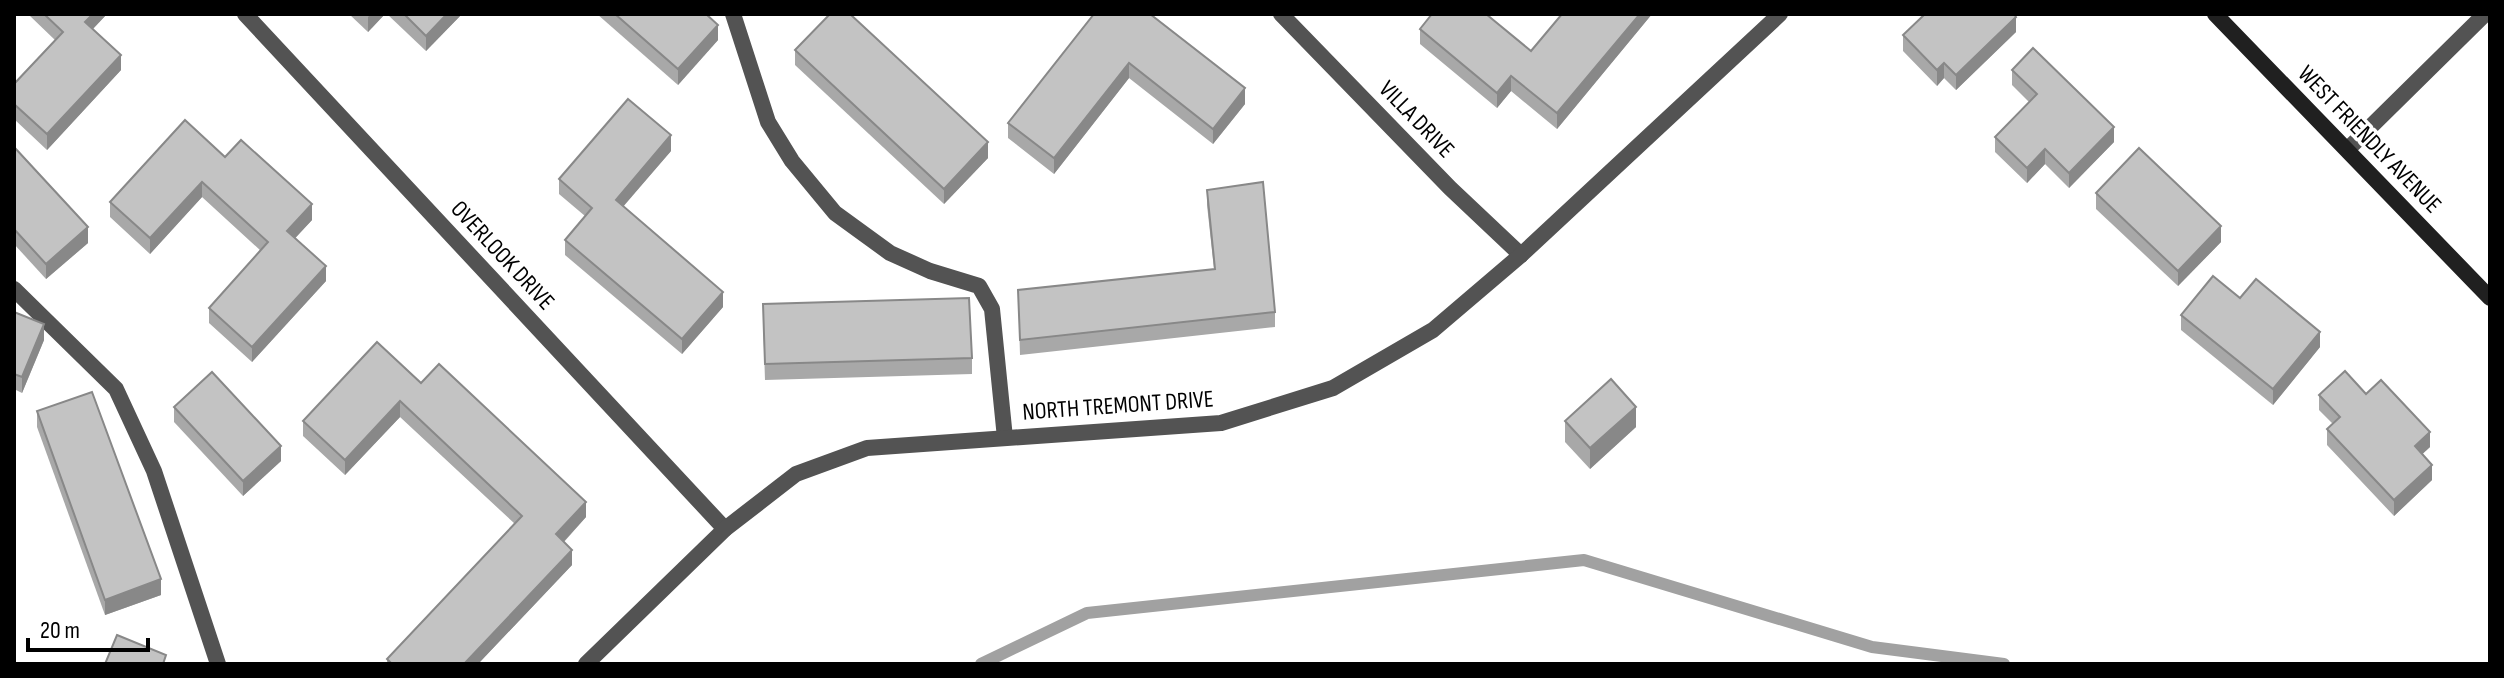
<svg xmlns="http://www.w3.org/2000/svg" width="2504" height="678" viewBox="0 0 2504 678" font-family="'Sofia Sans Condensed',sans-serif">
<rect width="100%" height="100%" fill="#fff"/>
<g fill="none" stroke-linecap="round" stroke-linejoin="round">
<polyline stroke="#a1a1a1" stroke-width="12" points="981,664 1087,613 1584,560 1872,647 2004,664"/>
<polyline stroke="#535353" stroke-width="16" points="14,289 116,389 154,471 218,664"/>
<g stroke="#535353" stroke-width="16">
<polyline points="245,14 725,529"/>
<polyline points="733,14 768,122 792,161 835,213 890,253 930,271 979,286 992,309 1005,438"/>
<polyline points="1281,14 1450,188 1521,255"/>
<polyline points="2348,149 2485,14"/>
<polyline points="586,664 725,529 796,474 867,448 1221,423 1333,388 1433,330 1521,255 1780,14"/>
</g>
<polyline stroke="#202020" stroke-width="16" points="2215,14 2490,298"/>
</g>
<g fill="#a8a8a8">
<polygon points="30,14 107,14 93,29 121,70 47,150 14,119 14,84 55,40 30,16"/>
<polygon points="349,14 385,14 368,32"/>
<polygon points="387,14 462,14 426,51"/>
<polygon points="597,14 706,14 718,40 678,85"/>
<polygon points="1094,14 1245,104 1213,144 1129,78 1054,174 1008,138 1008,123"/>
<polygon points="1562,14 1652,14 1557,129 1511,91 1497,108 1420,44 1420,29 1531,51"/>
<polygon points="2016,32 1956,90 1944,78 1937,86 1903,51 1903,35"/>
<polygon points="795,50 988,158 944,204 795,65"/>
<polygon points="2012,70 2114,142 2069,188 2045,164 2027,183 1995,152 1995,137 2029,102 2012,85"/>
<polygon points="14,149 88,243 46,279 14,244"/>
<polygon points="671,151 623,206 723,307 682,354 565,255 565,240 585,216 559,194 559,179"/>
<polygon points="225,157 312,220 295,238 326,281 252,362 209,323 209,308 261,251 202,197 150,254 110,217 110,202"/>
<polygon points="1207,190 1275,312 1275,327 1020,355 1018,290 1214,269 1207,205"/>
<polygon points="2096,193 2221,242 2178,286 2096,209"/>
<polygon points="2240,298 2320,347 2273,405 2181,330 2181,315"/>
<polygon points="14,312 44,340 22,393 14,389"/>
<polygon points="763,319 972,358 972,374 765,380"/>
<polygon points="421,383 586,517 564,542 572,565 478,664 387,664 387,659 515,524 400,417 345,475 303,436 303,421"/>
<polygon points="2366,394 2430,447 2422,454 2432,480 2394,516 2327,445 2327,429 2333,424 2319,410 2319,395"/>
<polygon points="174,407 281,461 243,496 174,422"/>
<polygon points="37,411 161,595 105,615 37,427"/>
<polygon points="1565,421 1636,427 1590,469 1565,442"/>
</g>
<g fill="#888">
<polygon points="93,14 107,14 85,37 85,22"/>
<polygon points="371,14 385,14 368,32 368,17"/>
<polygon points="447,14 462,14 426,51 426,36"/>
<polygon points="1640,14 1652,14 1557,129 1557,113"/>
<polygon points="2016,17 2016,32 1956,90 1956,75"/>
<polygon points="718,25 718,40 678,85 678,69"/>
<polygon points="121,55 121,70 47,150 47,134"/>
<polygon points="1129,63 1129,78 1054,174 1054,158"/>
<polygon points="1944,63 1944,78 1937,86 1937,70"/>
<polygon points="1511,76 1511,91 1497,108 1497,93"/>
<polygon points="1245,88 1245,104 1213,144 1213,129"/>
<polygon points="2114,127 2114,142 2069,188 2069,173"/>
<polygon points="671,135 671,151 616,215 616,200"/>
<polygon points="988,142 988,158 944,204 944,189"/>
<polygon points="2045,149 2045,164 2027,183 2027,168"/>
<polygon points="202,182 202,197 150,254 150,238"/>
<polygon points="312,204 312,220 287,247 287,231"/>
<polygon points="2221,226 2221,242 2178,286 2178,271"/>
<polygon points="88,227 88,243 46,279 46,264"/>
<polygon points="326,266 326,281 252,362 252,347"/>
<polygon points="723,292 723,307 682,354 682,339"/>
<polygon points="44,324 44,340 22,393 22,377"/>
<polygon points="2320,332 2320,347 2273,405 2273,389"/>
<polygon points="400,401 400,417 345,475 345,460"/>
<polygon points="1636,407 1636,427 1590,469 1590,448"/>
<polygon points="2430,432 2430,447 2415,461 2415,446"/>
<polygon points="281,446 281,461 243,496 243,481"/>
<polygon points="2432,465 2432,480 2394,516 2394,500"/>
<polygon points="586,502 586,517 556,550 556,534"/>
<polygon points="572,550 572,565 478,664 464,664"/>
<polygon points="161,579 161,595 105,615 105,600"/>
</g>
<g fill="#c3c3c3" stroke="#888" stroke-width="2">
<polygon points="44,14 93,14 85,22 121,55 47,134 14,104 14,84 63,32"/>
<polygon points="404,14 447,14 426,36"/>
<polygon points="615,14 706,14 718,25 678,69"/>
<polygon points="830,14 850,14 988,142 944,189 795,50"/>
<polygon points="1094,14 1150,14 1245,88 1213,129 1129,63 1054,158 1008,123"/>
<polygon points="1432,14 1486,14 1531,51 1562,14 1640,14 1557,113 1511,76 1497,93 1420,29"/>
<polygon points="1925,14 2014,14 2016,17 1956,75 1944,63 1937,70 1903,35"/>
<polygon points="2033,48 2114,127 2069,173 2045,149 2027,168 1995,137 2037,94 2012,70"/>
<polygon points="628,99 671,135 616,200 723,292 682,339 565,240 592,208 559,179"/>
<polygon points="185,120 225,157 241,140 312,204 287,231 326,266 252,347 209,308 268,242 202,182 150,238 110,202"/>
<polygon points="15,148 88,227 46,264 14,229 14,149"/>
<polygon points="2139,148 2221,226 2178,271 2096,193"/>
<polygon points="1263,182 1275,312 1020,340 1018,290 1215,269 1207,190"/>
<polygon points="2213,276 2240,298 2256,279 2320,332 2273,389 2181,315"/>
<polygon points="969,298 972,358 765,364 763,304"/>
<polygon points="14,312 44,324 22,377 14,374"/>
<polygon points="377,342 421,383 439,364 586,502 556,534 572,550 464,664 392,664 387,659 522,516 400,401 345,460 303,421"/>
<polygon points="2345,371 2366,394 2381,380 2430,432 2415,446 2432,465 2394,500 2327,429 2340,417 2319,395"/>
<polygon points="212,372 281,446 243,481 174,407"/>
<polygon points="1611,379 1636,407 1590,448 1565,421"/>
<polygon points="92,392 161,579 105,600 37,411"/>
<polygon points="117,635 166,655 163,664 105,664"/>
</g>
<g text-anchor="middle" stroke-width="7" stroke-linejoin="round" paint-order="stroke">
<g font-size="24" fill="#000" stroke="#fff">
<text transform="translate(1417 119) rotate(46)" y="8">VILLA DRIVE</text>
<text transform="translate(2370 139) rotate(46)" y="8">WEST FRIENDLY AVENUE</text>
<text transform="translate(503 255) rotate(47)" y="8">OVERLOOK DRIVE</text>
<text transform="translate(1118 405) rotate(-4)" y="8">NORTH TREMONT DRIVE</text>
</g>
</g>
<rect width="2504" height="678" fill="none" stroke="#000000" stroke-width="32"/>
<path d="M28 638v12h120v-12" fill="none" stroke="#000000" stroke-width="4"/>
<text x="40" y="638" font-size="24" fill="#000000" stroke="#ffffff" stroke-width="6" paint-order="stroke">20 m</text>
</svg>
